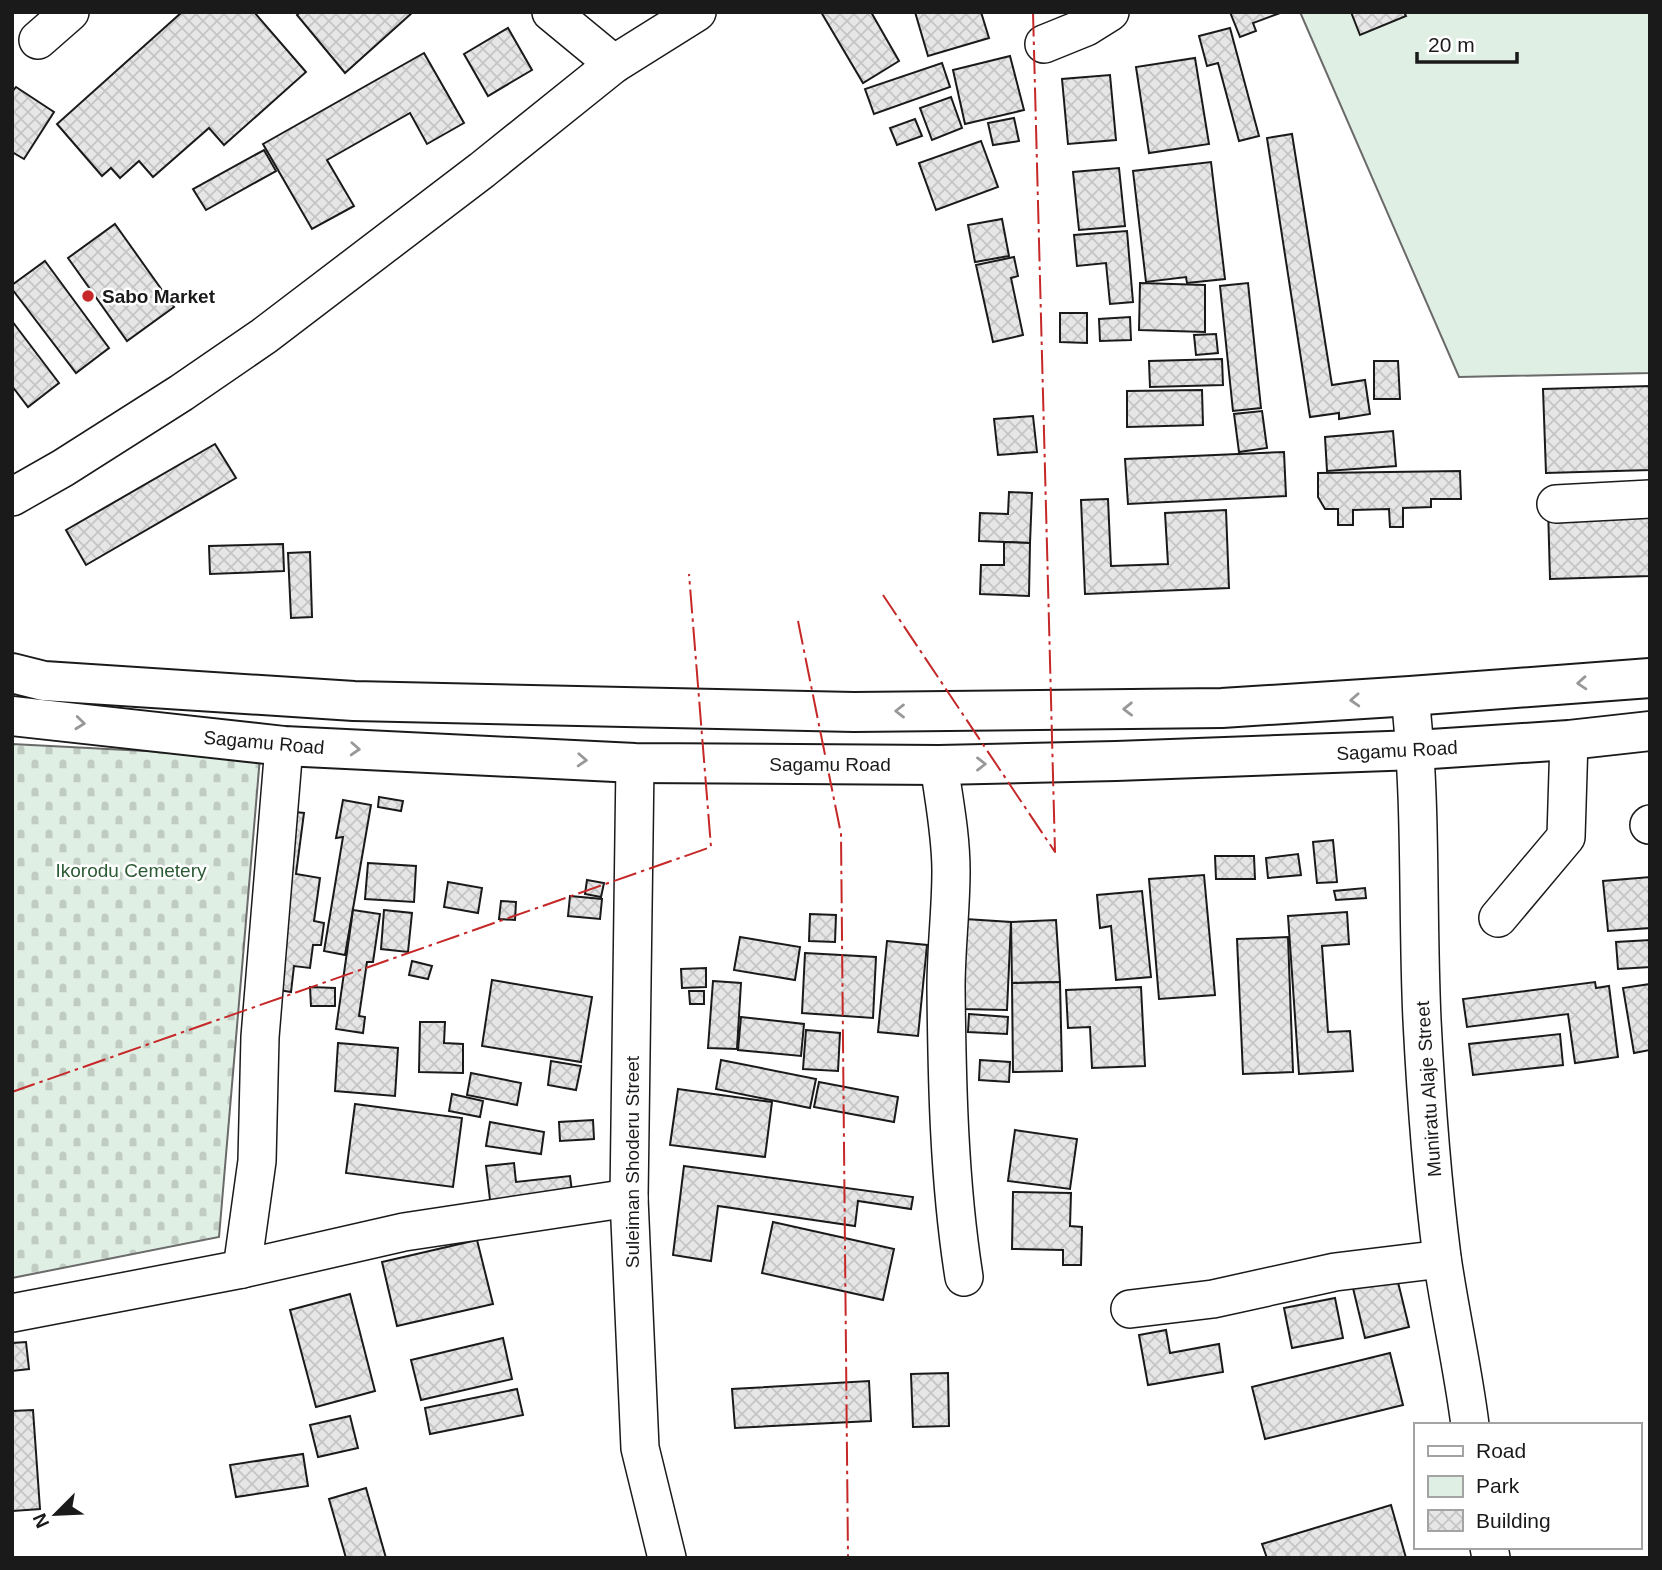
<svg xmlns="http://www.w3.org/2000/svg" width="1662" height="1570" viewBox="0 0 1662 1570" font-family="Helvetica,sans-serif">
<defs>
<pattern id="cemetery-stones" width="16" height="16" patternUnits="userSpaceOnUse" patternTransform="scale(1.75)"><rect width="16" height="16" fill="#e0efe3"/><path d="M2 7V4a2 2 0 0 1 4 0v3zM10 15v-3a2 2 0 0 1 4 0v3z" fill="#c0ccc2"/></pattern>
<pattern id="building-cross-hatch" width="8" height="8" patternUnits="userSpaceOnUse" patternTransform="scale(1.75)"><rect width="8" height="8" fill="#e6e6e6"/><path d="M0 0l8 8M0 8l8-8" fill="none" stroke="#c5c5c5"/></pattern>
</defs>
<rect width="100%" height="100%" fill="#fff"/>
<polygon fill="#e0efe3" stroke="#6a6a6a" stroke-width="2" points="1300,12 1650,12 1650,373 1459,377"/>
<polygon fill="url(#cemetery-stones)" stroke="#6a6a6a" stroke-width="2" points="12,744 260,757 219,1237 12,1278"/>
<g fill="url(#building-cross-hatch)" stroke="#1a1a1a" stroke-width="2">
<polygon points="182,12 254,12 306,72 224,145 209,128 153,177 139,161 120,178 111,168 102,176 57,124"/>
<polygon points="300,12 413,12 345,73 297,15"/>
<polygon points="821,12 871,12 899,61 863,83"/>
<polygon points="915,12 981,12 989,38 928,56"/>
<polygon points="1230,12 1279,12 1280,13 1253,23 1256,31 1240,37"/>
<polygon points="1351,12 1404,12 1406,16 1360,35"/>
<polygon points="508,28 532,70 488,96 464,54"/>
<polygon points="1230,28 1259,136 1239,141 1218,63 1207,66 1199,36"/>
<polygon points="424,53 464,123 427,144 410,113 327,160 354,206 312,229 263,144"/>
<polygon points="1010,56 1024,110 965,124 953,70"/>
<polygon points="1195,58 1209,144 1149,153 1136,67"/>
<polygon points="942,63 950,87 874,114 865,89"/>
<polygon points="1110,75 1116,140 1068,144 1062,79"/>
<polygon points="16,87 54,112 24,159 12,152 12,92"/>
<polygon points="951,97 962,128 932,140 920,108"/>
<polygon points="1014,118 1019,141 993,145 988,123"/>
<polygon points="915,119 922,136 897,145 890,128"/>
<polygon points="1292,134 1332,385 1365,380 1370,414 1339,419 1339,413 1310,417 1267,138"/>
<polygon points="981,141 998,187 936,210 919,163"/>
<polygon points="264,150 276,171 206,210 193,189"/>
<polygon points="1211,162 1225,279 1187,283 1186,277 1146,282 1133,171"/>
<polygon points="1119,168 1125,226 1079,230 1073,172"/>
<polygon points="1002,219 1009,256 975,262 968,225"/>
<polygon points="115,224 174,307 127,341 68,258"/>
<polygon points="1127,231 1133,302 1110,304 1106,263 1077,266 1074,235"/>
<polygon points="1014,257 1018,276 1011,278 1023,335 993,342 976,265"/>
<polygon points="45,261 109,348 76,373 12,289 12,285"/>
<polygon points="1140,283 1205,285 1205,332 1139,330"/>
<polygon points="1248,283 1261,408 1233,411 1220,286"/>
<polygon points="1060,313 1087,313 1087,343 1060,342"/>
<polygon points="1130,317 1131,340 1100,341 1099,319"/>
<polygon points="12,321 59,383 28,407 12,386"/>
<polygon points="1216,334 1218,353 1196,355 1194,335"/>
<polygon points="1222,359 1223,385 1150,387 1149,361"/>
<polygon points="1374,361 1398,361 1400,399 1374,399"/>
<polygon points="1650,386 1650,470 1546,473 1543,389"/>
<polygon points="1202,390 1203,425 1127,427 1127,391"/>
<polygon points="1262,411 1267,448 1239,452 1234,414"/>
<polygon points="1033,416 1037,452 998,455 994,419"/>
<polygon points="1393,431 1396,466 1327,471 1325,437"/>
<polygon points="215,444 236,478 86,565 66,530"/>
<polygon points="1284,452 1286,496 1128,504 1125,459"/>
<polygon points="1460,471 1461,499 1431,499 1431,507 1403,508 1403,527 1390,527 1389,509 1353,510 1353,525 1338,525 1338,509 1325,509 1318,497 1318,473"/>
<polygon points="1009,492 1032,493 1030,543 979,541 980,513 1008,514"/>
<polygon points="1108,499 1111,566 1168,564 1165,513 1226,510 1229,588 1085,594 1081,500"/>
<polygon points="1650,504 1650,576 1550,579 1548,507"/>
<polygon points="1004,542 1030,543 1029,596 980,594 981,565 1004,565"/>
<polygon points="283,544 284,571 210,574 209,546"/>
<polygon points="310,552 312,617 291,618 288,553"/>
<polygon points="379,797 403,801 401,811 378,807"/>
<polygon points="343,800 371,805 345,955 324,951 343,837 336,838"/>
<polygon points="295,812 304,813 296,874 320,878 314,921 324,923 321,945 313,945 310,968 294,966 291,992 273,989"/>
<polygon points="1333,840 1337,882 1317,883 1313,842"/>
<polygon points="1298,854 1301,875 1268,878 1266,858"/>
<polygon points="1215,856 1254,856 1255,879 1216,879"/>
<polygon points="368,863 416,866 414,902 365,899"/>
<polygon points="1204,875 1215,995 1159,999 1149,879"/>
<polygon points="1650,877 1650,928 1608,931 1603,881"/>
<polygon points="587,880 604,883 601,897 585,894"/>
<polygon points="448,882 482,888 478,913 444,907"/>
<polygon points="1365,888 1366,898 1336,900 1334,891"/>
<polygon points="1142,891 1151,977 1116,980 1111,926 1100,928 1097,895"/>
<polygon points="570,896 602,899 600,919 568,916"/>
<polygon points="501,901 516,902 515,920 499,919"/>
<polygon points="353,910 380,914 373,962 367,962 359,1016 365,1017 363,1033 336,1029"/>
<polygon points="384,910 412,913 408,952 381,949"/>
<polygon points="1347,912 1349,944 1322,946 1328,1032 1350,1031 1353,1071 1299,1074 1288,916"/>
<polygon points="810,914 836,915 835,942 809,941"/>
<polygon points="965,919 1011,922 1007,1010 962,1009"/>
<polygon points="1056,920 1060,982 1012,983 1011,922"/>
<polygon points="740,937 800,947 795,980 734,970"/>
<polygon points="1288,937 1293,1072 1243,1074 1237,939"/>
<polygon points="1650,940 1650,967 1618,969 1616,942"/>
<polygon points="887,941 927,945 918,1036 878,1032"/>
<polygon points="805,953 876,957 873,1018 802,1013"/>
<polygon points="412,961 432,966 428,979 409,975"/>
<polygon points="706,968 706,987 682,988 681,969"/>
<polygon points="492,980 592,997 581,1062 482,1046"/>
<polygon points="713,981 741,983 737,1049 708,1048"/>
<polygon points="1060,982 1062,1071 1013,1072 1012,983"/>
<polygon points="1595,982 1596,988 1609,986 1618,1057 1575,1063 1568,1014 1467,1027 1463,999"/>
<polygon points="1650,984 1650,1050 1634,1053 1623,988"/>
<polygon points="310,987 335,988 335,1006 311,1006"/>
<polygon points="1141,987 1145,1066 1092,1068 1090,1027 1068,1028 1066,990"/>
<polygon points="689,991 704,991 704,1004 690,1004"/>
<polygon points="969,1014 1008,1017 1007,1034 968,1032"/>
<polygon points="741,1017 804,1024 801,1056 738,1050"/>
<polygon points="420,1022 445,1022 444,1043 463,1044 463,1073 419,1072"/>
<polygon points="806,1030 840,1033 838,1071 803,1069"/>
<polygon points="1560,1034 1563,1065 1473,1075 1469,1044"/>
<polygon points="338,1043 398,1048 395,1096 335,1091"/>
<polygon points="721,1060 816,1079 810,1108 716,1089"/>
<polygon points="980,1060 1010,1062 1009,1082 979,1080"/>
<polygon points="551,1061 581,1066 576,1090 548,1085"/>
<polygon points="471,1073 521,1083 517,1105 467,1095"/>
<polygon points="819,1082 898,1097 894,1122 814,1107"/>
<polygon points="678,1089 772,1102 765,1157 670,1145"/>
<polygon points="452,1094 483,1101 480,1117 449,1111"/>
<polygon points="355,1104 462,1118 453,1187 346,1173"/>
<polygon points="593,1120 594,1139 560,1141 559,1122"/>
<polygon points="490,1122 544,1132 541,1154 486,1146"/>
<polygon points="1015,1130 1077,1139 1070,1189 1008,1181"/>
<polygon points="514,1163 516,1182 570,1176 573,1199 491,1208 486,1166"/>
<polygon points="684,1166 913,1197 911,1209 858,1201 855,1226 718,1206 711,1261 673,1255"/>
<polygon points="1013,1192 1071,1193 1070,1226 1082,1227 1081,1265 1063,1265 1063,1250 1012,1249"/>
<polygon points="773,1222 894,1249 883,1300 762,1273"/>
<polygon points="477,1240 493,1304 397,1326 382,1262"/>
<polygon points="1396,1274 1409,1327 1365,1338 1352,1284"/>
<polygon points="350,1294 375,1391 316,1407 290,1310"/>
<polygon points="1335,1298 1343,1338 1292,1348 1284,1308"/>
<polygon points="1166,1330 1170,1353 1219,1344 1223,1372 1148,1385 1139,1335"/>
<polygon points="503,1338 512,1379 421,1400 411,1360"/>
<polygon points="26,1342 29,1369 12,1371 12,1343"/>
<polygon points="1390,1353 1403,1405 1265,1439 1252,1387"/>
<polygon points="948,1373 949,1426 913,1427 911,1374"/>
<polygon points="869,1381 871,1421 735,1428 732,1389"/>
<polygon points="517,1389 523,1415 430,1434 425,1408"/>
<polygon points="33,1410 40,1509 13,1511 12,1411"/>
<polygon points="350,1416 358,1448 318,1457 310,1425"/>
<polygon points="303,1454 308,1486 236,1497 230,1465"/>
<polygon points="366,1488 386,1558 346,1558 329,1499"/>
<polygon points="1391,1505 1406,1558 1267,1558 1262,1544"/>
</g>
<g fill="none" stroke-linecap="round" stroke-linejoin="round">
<g stroke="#1a1a1a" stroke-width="40">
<g id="minor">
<polyline points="551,12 614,64"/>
<polyline points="38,40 70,12"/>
<polyline points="1044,44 1086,27 1110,12"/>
<polyline points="12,497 63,468 181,393 264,336 482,170 614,64 697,12"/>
<polyline points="1556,504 1650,499"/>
<path d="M 1410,696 C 1422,804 1417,912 1422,1020 C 1426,1099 1432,1179 1442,1257 C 1450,1313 1463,1369 1470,1425"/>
<polyline points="635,763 629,1198 640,1448 667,1558"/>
<path d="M 939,765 C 944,800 951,835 951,871 C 951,910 946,949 946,988 C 947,1084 949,1182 964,1277"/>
<polyline points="1649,825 1650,824"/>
<polyline points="1498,918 1566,837 1569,740"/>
<polyline points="242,1269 257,1161 260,1037 284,746"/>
<polyline points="1130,1309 1213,1299 1335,1272 1442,1259"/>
<polyline points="12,1313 242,1269 404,1232 629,1198"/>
<polyline points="1489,1547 1491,1558"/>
</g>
</g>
<g stroke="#1a1a1a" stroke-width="42">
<g id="highway">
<polyline points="12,673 44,681 354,701 854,712 1222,708 1410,696 1650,678"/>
<polyline points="12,716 284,746 635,763 939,765 1116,761 1416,750 1569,740 1650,731"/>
</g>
</g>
<use href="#minor" stroke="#fff" stroke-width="37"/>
<use href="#highway" stroke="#fff" stroke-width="38"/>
<g stroke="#c62828" stroke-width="2" stroke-dasharray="24 5 3.5 5" stroke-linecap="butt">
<polyline points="883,595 1055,852 1033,12"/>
<polyline points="798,621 841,834 848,1558"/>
<polyline points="12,1092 711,847 689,574"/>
</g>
</g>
<defs><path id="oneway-chevron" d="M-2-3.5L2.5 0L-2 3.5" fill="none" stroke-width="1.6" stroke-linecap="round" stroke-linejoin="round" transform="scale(1.75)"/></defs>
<g stroke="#989898">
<use href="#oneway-chevron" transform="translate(1582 683) rotate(176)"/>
<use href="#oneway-chevron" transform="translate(1355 700) rotate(177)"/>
<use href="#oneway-chevron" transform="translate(1128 709) rotate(179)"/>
<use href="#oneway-chevron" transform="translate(900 711) rotate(180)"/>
<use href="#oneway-chevron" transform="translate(80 723) rotate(6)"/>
<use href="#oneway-chevron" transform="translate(355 749) rotate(3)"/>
<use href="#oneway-chevron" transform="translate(582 760) rotate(3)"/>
<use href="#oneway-chevron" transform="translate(981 764)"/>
</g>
<circle fill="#c62828" stroke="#fff" stroke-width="2.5" cx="88" cy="296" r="7"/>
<g text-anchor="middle" stroke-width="5" stroke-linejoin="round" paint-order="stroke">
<g font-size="19" font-weight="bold" fill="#1a1a1a" stroke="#fff" text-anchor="start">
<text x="102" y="303">Sabo Market</text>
</g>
<g font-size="19" fill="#1a1a1a" stroke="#fff">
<text transform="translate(264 742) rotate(5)" y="7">Sagamu Road</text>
<text transform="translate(1397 750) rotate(-3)" y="7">Sagamu Road</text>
<text x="830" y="771">Sagamu Road</text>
<text transform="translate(1428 1089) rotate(-94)" y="7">Muniratu Alaje Street</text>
<text transform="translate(632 1162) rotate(-90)" y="7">Suleiman Shoderu Street</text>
</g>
<g font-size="19" fill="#2b5a34" stroke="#fff">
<text x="131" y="877">Ikorodu Cemetery</text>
</g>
</g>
<rect width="1662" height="1570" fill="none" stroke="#1a1a1a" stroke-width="28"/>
<rect x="1414" y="1423" width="228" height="126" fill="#ffffff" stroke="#a3a3a3" stroke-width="2"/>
<rect x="1428" y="1446" width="35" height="10" fill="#ffffff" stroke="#a3a3a3" stroke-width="2"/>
<text x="1476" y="1458" font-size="21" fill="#1a1a1a">Road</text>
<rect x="1428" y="1476" width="35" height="21" fill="#e0efe3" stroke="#a3a3a3" stroke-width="2"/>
<text x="1476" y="1493" font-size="21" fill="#1a1a1a">Park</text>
<rect x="1428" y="1510" width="35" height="21" fill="url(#building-cross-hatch)" stroke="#a3a3a3" stroke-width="2"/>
<text x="1476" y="1528" font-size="21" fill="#1a1a1a">Building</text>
<g transform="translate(56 1514) rotate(246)" stroke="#ffffff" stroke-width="5" paint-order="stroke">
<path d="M0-5L12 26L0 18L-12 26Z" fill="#1a1a1a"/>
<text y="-10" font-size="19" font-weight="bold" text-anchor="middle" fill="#1a1a1a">N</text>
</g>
<path d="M1417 52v10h100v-10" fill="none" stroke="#1a1a1a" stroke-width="3.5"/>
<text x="1428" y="52" font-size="21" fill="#1a1a1a" stroke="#ffffff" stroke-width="5" paint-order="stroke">20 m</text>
</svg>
